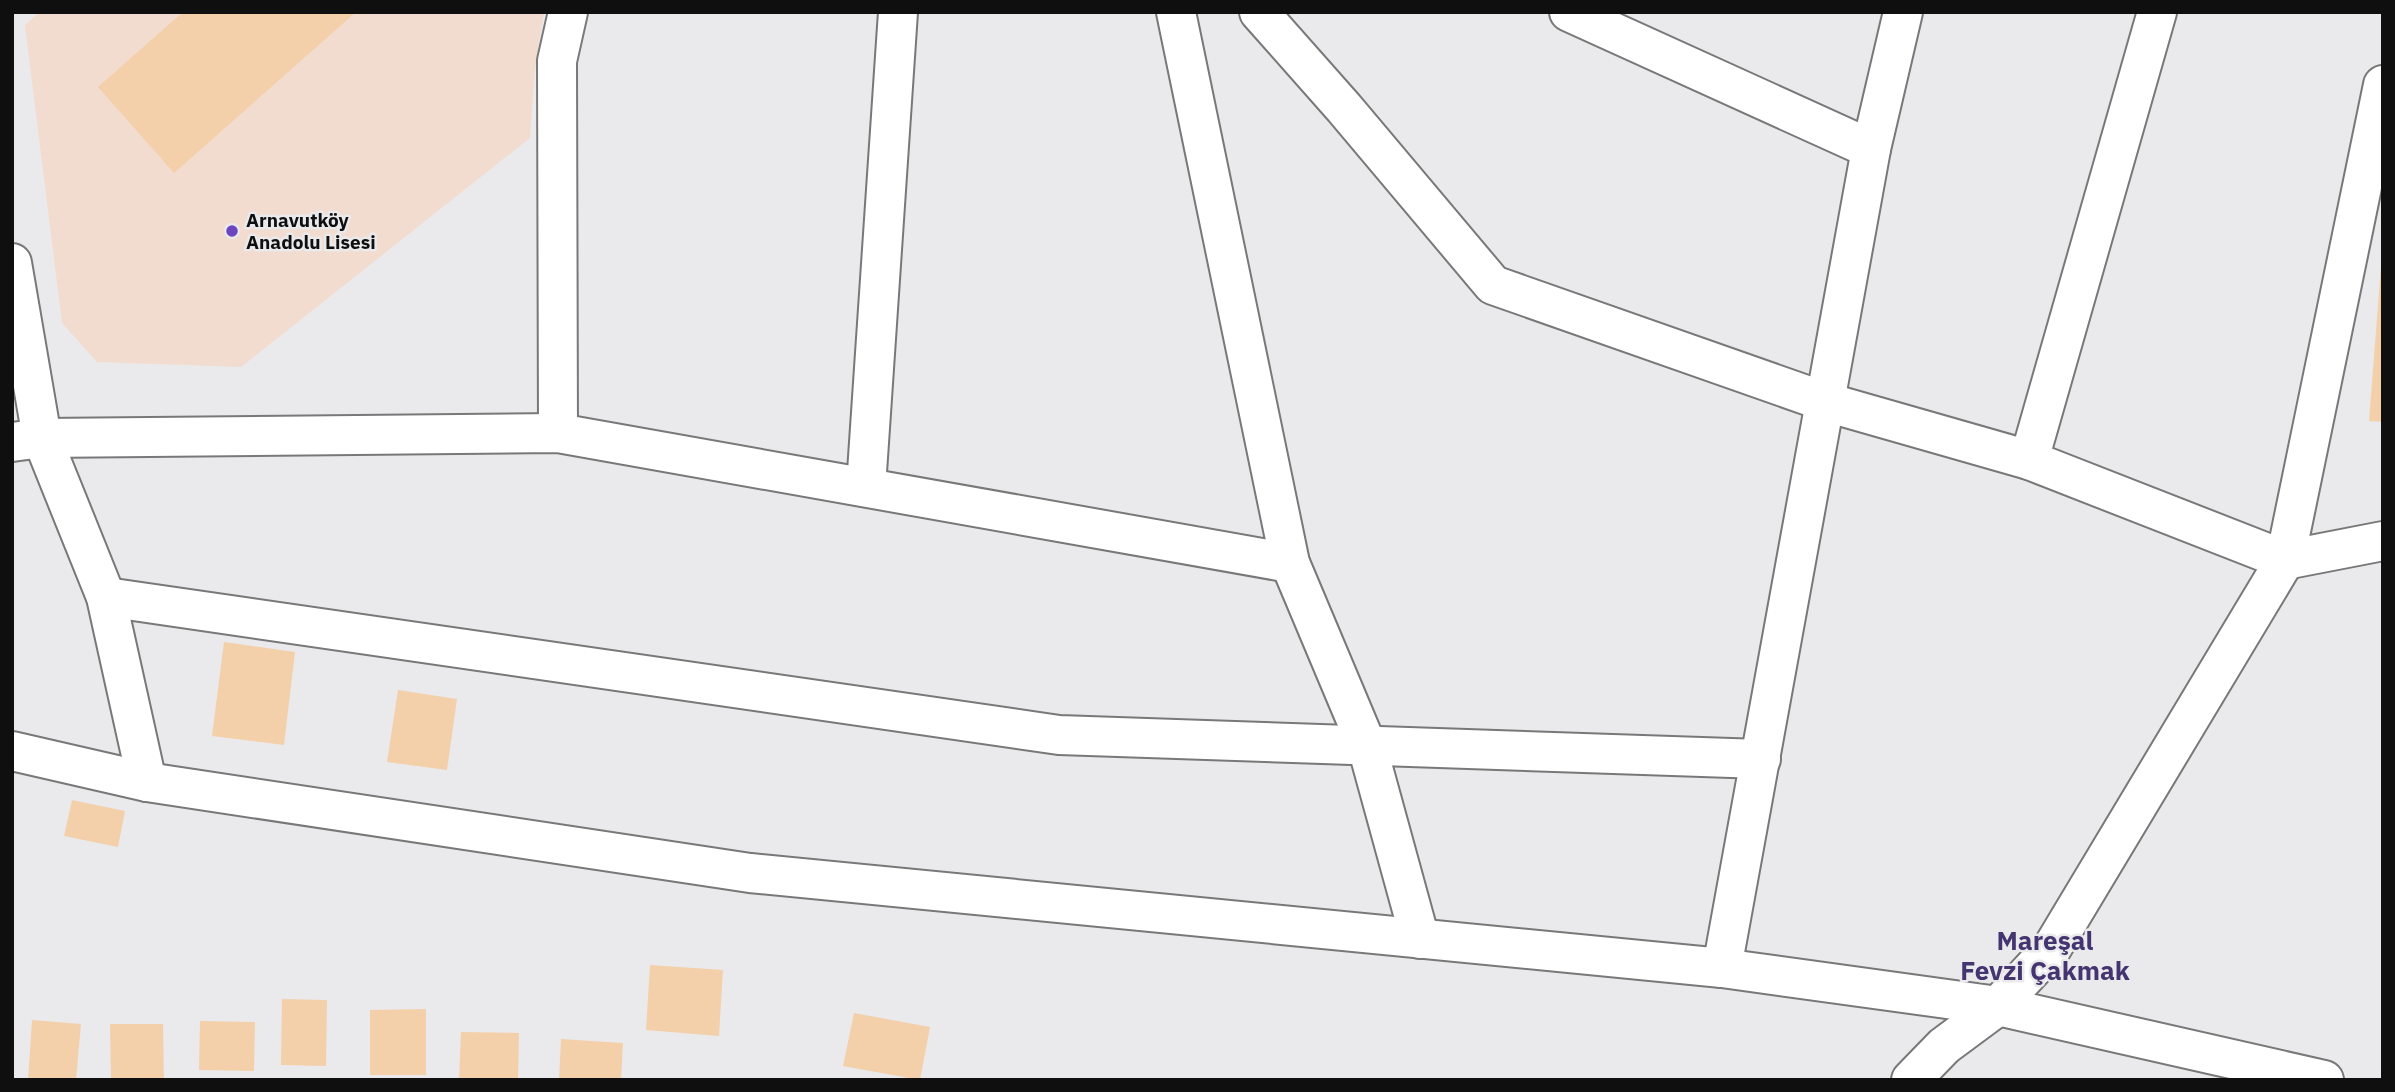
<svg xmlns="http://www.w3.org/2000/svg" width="2395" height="1092" viewBox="0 0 2395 1092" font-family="'IBM Plex Sans',sans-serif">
<rect width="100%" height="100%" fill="#eaeaec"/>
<polygon fill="#f2dccf" points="39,12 544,12 535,69 530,138 241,367 97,362 62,323 25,25"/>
<g fill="#f3d0aa">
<polygon points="183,12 356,12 174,173 98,87"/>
<polygon points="2381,266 2383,266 2383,422 2369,421"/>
<polygon points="224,642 295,652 284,745 212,736"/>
<polygon points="398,690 457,699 447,770 387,762"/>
<polygon points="72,800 125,811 118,847 64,836"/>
<polygon points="650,965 723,970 719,1036 646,1030"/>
<polygon points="282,999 327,1000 326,1066 281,1065"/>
<polygon points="426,1009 426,1075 370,1075 370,1010"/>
<polygon points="854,1013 930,1027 920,1080 843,1066"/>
<polygon points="32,1020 81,1024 76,1080 28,1080"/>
<polygon points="200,1021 255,1022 254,1071 199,1070"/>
<polygon points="110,1024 163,1024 164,1080 111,1080"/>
<polygon points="461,1032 519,1033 518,1080 459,1080"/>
<polygon points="561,1039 623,1043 621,1080 559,1080"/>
</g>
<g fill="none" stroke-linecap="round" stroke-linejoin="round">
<g stroke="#787879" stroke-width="42">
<g id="minor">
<polyline points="1176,12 1290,563 1367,746 1420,939"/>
<polyline points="1259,12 1344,108 1493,285 1826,402 2029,460 2285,560 2383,541"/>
<polyline points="1569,12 1871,149"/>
<polyline points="12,263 42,438 106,597 147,782"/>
<polyline points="558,433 557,61 568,12"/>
<polyline points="12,442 42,438 558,433 1290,563"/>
<polyline points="2029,460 2157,12"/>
<polyline points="866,487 898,12"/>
<polyline points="106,597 1059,735 1761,759"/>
<polyline points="12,751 147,782 750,873 1722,968 1998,1006 2324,1080"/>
<polyline points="1722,968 1871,149 1903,12"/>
<polyline points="1911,1080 1944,1046 1998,1006 2052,948 2285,560 2383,85"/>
</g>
</g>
<use href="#minor" stroke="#fff" stroke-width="38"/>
</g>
<circle fill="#6c46bf" stroke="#eaeaec" stroke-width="2.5" cx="232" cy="231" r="7"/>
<g text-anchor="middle" stroke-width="5" stroke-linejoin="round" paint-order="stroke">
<g font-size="19" font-weight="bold" fill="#0f0f10" stroke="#eaeaec" text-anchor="start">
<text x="246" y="227">Arnavutköy<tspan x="246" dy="22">Anadolu Lisesi</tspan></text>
</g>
<g font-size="26" font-weight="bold" fill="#443470" stroke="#eaeaec">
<text x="2045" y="950">Mareşal<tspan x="2045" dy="30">Fevzi Çakmak</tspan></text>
</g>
</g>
<rect width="2395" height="1092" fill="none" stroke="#0f0f10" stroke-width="28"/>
</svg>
